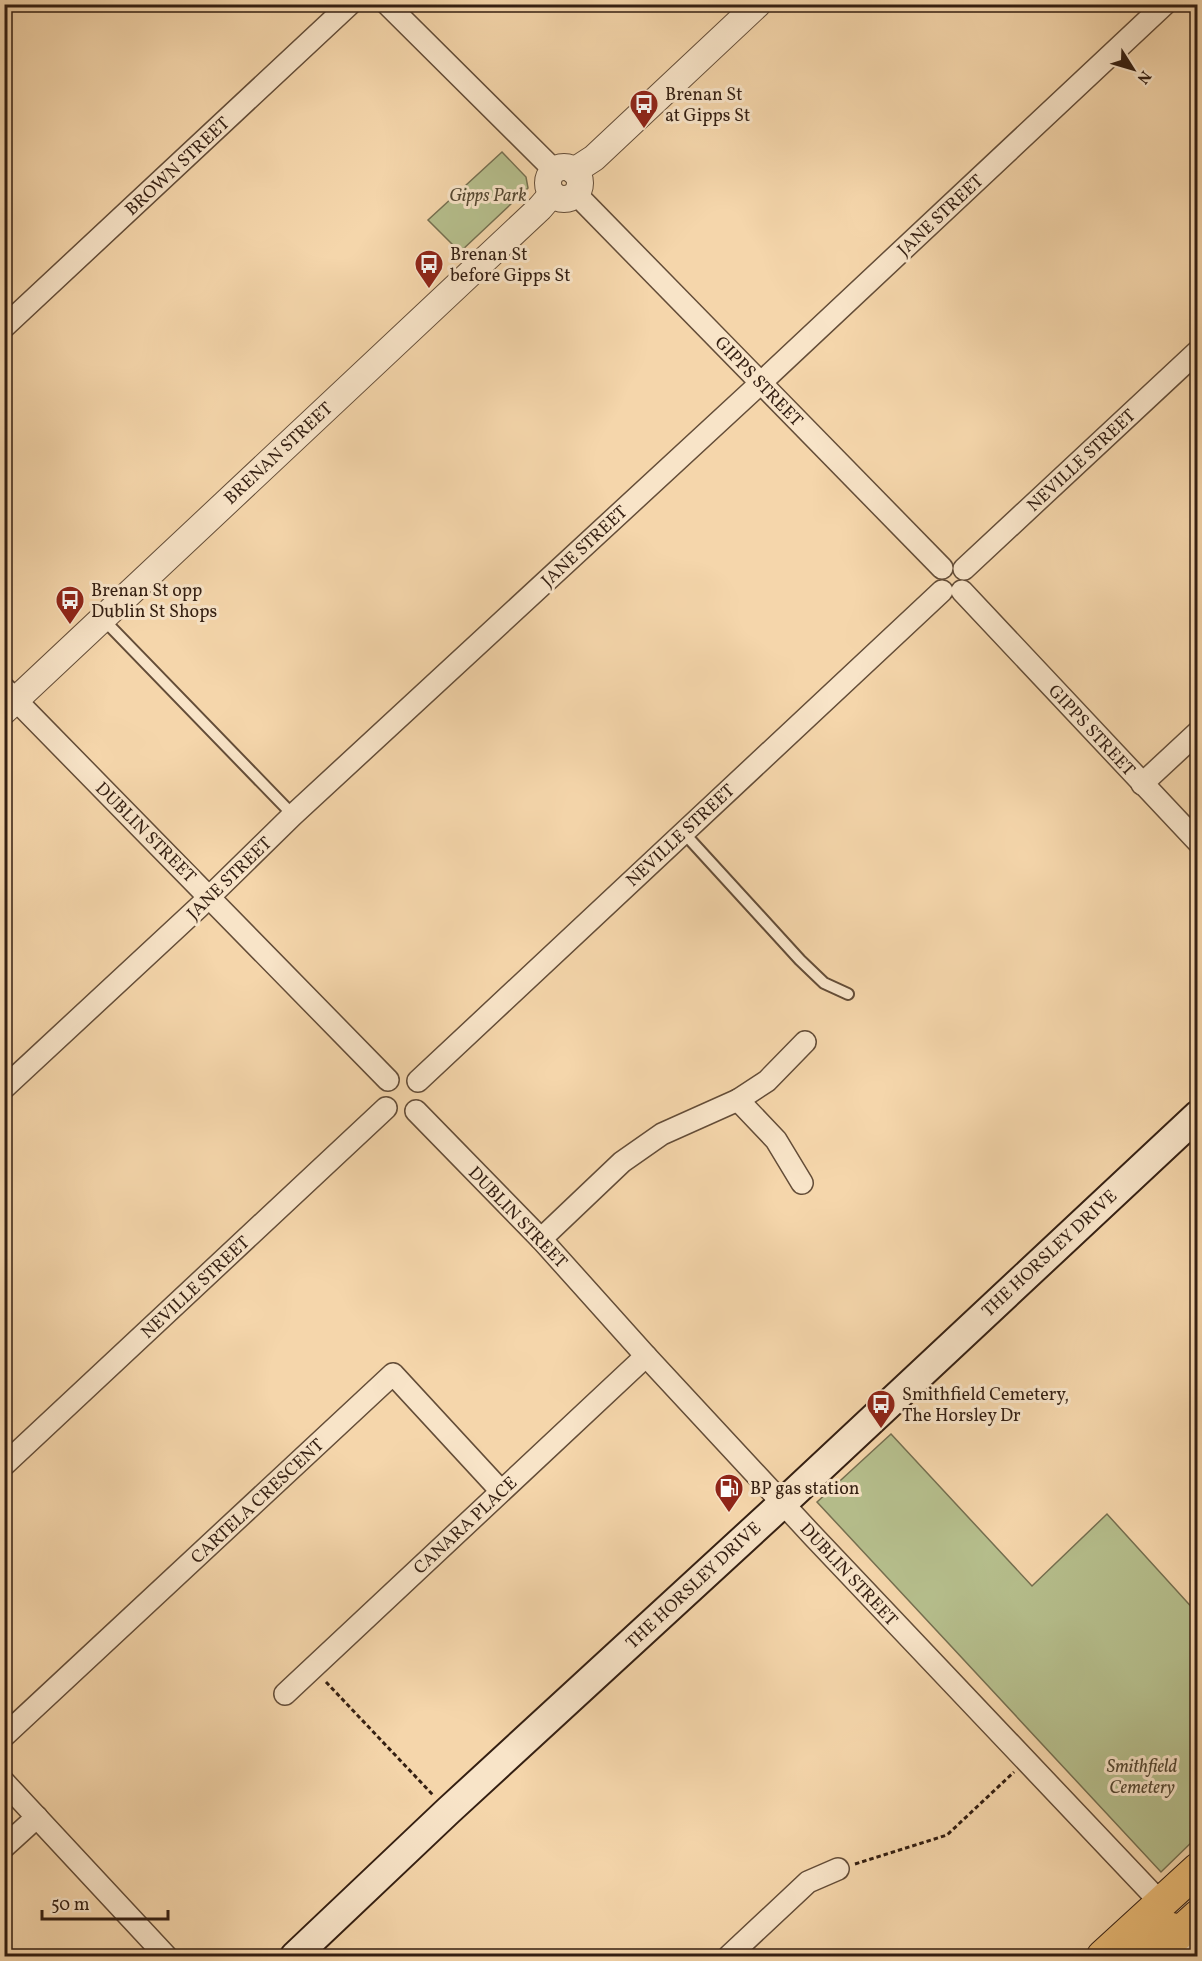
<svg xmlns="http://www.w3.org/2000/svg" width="1202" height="1961" viewBox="0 0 1202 1961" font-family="Vollkorn,serif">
<rect width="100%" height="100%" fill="#f5d6ab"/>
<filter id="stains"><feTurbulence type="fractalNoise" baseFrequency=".00333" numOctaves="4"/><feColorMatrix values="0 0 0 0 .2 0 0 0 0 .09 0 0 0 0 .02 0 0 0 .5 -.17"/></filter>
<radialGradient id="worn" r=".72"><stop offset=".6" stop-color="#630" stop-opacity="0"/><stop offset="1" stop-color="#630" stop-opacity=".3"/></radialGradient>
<g fill="#b6bf8d" stroke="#756f50" stroke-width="1.5">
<polygon points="502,152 526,177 528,188 460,252 428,220"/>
<polygon points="891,1434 1032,1586 1107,1514 1197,1613 1197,1837 1161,1872 817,1502"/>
</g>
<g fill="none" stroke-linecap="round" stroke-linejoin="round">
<g stroke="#644d38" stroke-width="14">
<g id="service">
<polyline points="102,618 293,815"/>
<polyline points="683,832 800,960 824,983 848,994"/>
</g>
</g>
<g stroke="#644d38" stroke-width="24">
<g id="minor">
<polyline points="387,4 554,170"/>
<polyline points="576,194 942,568"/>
<polyline points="4,327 350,4"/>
<polyline points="964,569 1198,351"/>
<polyline points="962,591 1198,842"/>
<polyline points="4,688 388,1080"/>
<polyline points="1142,784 1198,732"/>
<polyline points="418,1081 942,591"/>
<polyline points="4,1088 199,907 293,815 751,392 1165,4"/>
<polyline points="738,1100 776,1140 802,1183"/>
<polyline points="416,1111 541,1239 646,1356 814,1537 1161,1903"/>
<polyline points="541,1239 622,1162 662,1134 738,1100 767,1081 805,1042"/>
<polyline points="4,1465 386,1108"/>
<polyline points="285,1694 646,1356"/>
<polyline points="4,1736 393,1374 501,1491"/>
<polyline points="4,1782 166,1956"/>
<polyline points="4,1847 37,1817"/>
<polyline points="1180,1932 1198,1951"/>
<polyline points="729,1956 808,1882 838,1869"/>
</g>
</g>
<g stroke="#644d38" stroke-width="28">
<g id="tertiary">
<circle cx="564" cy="183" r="16"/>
<polyline points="574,171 594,158 758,4"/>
<polyline points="4,711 540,208 552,194"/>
</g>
</g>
<g stroke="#341f12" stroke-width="32">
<polyline id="secondary" points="295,1956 448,1811 783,1503 1198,1115"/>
</g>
<g stroke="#341f12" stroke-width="34">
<g id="primary">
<path d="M 1128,1941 C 1147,1933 1160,1922 1180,1932"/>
<polyline points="1103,1956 1198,1869"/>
<polyline points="1154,1956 1198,1916"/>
</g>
</g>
<g stroke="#341f12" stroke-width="3" stroke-dasharray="4.5 3" stroke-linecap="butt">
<polyline points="326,1682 433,1795"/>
<polyline points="855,1864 947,1835 1014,1772"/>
</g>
<use href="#service" stroke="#f8e4c8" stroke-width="10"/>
<use href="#minor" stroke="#f8e4c8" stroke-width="21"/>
<use href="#tertiary" stroke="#f8e4c8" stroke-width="26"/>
<use href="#secondary" stroke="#f8e4c8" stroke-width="28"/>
<use href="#primary" stroke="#eabb76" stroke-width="32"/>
</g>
<defs>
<g id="bus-pin" transform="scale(1.5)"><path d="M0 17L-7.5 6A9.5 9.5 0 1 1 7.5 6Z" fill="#8f2418" stroke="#f8e4c8"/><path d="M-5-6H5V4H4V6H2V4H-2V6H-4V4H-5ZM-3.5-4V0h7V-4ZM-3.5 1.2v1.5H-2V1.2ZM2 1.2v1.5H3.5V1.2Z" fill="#fff"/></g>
<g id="fuel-pin" transform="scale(1.5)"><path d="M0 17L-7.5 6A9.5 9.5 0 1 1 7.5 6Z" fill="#8f2418" stroke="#f8e4c8"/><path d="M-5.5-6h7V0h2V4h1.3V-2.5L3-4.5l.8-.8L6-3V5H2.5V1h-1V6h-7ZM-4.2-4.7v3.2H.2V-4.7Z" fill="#fff"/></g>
</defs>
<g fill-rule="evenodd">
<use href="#bus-pin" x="644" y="104"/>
<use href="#bus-pin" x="429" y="264"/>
<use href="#bus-pin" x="70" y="600"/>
<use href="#bus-pin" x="881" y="1404"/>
<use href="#fuel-pin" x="729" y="1488"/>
</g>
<g text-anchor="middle" stroke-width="6" stroke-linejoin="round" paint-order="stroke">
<g font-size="18" fill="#341f12" stroke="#f8e4c8" text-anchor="start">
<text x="665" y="100">Brenan St<tspan x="665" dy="21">at Gipps St</tspan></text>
<text x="450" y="260">Brenan St<tspan x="450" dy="21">before Gipps St</tspan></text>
<text x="91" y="596">Brenan St opp<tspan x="91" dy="21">Dublin St Shops</tspan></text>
<text x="902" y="1400">Smithfield Cemetery,<tspan x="902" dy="21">The Horsley Dr</tspan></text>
<text x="750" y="1494">BP gas station</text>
</g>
<g font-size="18" fill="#341f12" stroke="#f8e4c8">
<text transform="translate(177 166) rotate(-43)" y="6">BROWN STREET</text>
<text transform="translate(940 215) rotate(-43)" y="6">JANE STREET</text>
<text transform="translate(759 381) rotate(46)" y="6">GIPPS STREET</text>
<text transform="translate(278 453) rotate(-43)" y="6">BRENAN STREET</text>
<text transform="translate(1081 460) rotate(-43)" y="6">NEVILLE STREET</text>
<text transform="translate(584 546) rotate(-43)" y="6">JANE STREET</text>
<text transform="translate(1092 730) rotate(47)" y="6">GIPPS STREET</text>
<text transform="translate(146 832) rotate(45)" y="6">DUBLIN STREET</text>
<text transform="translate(680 835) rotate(-43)" y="6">NEVILLE STREET</text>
<text transform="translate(229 878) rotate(-44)" y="6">JANE STREET</text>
<text transform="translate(518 1217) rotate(46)" y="6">DUBLIN STREET</text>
<text transform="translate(1049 1253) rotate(-43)" y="6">THE HORSLEY DRIVE</text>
<text transform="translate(195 1287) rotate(-43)" y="6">NEVILLE STREET</text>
<text transform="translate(257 1501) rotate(-43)" y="6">CARTELA CRESCENT</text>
<text transform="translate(465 1525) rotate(-43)" y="6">CANARA PLACE</text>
<text transform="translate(849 1574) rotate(47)" y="6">DUBLIN STREET</text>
<text transform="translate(693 1585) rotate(-43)" y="6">THE HORSLEY DRIVE</text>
</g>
<g font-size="18" font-style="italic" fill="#544731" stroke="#f8e4c8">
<text x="488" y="201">Gipps Park</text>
<text x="1142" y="1772">Smithfield<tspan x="1142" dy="21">Cemetery</tspan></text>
</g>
</g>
<rect width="1202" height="1961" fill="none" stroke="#f5d6ab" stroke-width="24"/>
<rect x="6" y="6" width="1190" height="1949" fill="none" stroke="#341f12" stroke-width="3"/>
<rect x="12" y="12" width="1178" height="1937" fill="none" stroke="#341f12" stroke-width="1.5"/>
<g transform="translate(1133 69) rotate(127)" stroke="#f8e4c8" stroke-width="4.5" paint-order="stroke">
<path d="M0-4.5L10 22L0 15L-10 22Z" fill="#341f12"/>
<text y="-9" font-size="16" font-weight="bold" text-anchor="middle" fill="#341f12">N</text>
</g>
<path d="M42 1910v9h126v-9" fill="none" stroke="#341f12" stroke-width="3"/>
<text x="51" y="1910" font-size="18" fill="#341f12" stroke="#f8e4c8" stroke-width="4.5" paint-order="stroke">50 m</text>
<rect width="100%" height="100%" filter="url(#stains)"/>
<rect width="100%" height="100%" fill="url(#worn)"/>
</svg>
